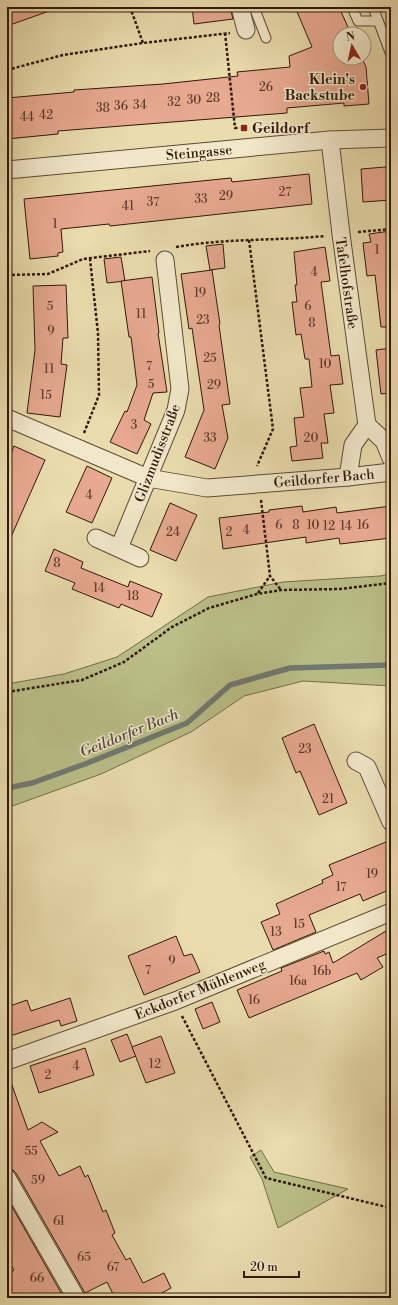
<svg xmlns="http://www.w3.org/2000/svg" width="398" height="1305" viewBox="0 0 398 1305" font-family="'Libre Bodoni',serif">
<rect width="100%" height="100%" fill="#e9dcad"/>
<filter id="stains"><feTurbulence type="fractalNoise" baseFrequency=".005" numOctaves="4"/><feColorMatrix values="0 0 0 0 .2 0 0 0 0 .09 0 0 0 0 .02 0 0 0 .5 -.17"/></filter>
<radialGradient id="worn" r=".72"><stop offset=".6" stop-color="#630" stop-opacity="0"/><stop offset="1" stop-color="#630" stop-opacity=".3"/></radialGradient>
<g fill="#babf87" stroke="#766c4a">
<polygon points="391,574 391,686 303,681 244,696 191,732 101,774 7,808 7,684 64,674 117,657 208,597 283,582 380,576"/>
<polygon points="261,1150 274,1172 348,1189 278,1228 262,1179 250,1157"/>
</g>
<g fill="none" stroke-linecap="round" stroke-linejoin="round">
<polyline stroke="#707972" stroke-width="5.5" points="7,788 32,783 85,764 187,723 230,685 290,668 391,665"/>
</g>
<g fill="#e7a990" stroke="#31180e">
<polygon points="7,7 54,7 55,9 7,26"/>
<polygon points="192,7 230,7 233,19 194,24"/>
<polygon points="295,7 339,7 351,34 340,34 340,58 362,58 366,67 369,104 344,106 344,103 287,108 287,113 58,131 58,134 7,139 7,98 74,92 74,90 163,84 238,76 237,72 290,67 289,56 312,47"/>
<polygon points="385,167 391,167 391,200 363,202 361,169"/>
<polygon points="309,174 312,204 110,226 109,224 61,229 63,252 58,253 58,256 30,259 24,199 231,178 232,182"/>
<polygon points="391,231 391,327 381,327 375,275 367,276 363,243 371,242 369,234"/>
<polygon points="223,244 225,268 210,270 206,246"/>
<polygon points="325,247 330,281 321,282 331,356 339,355 343,384 330,385 334,413 324,414 328,443 321,443 323,458 292,461 290,447 297,446 294,418 304,417 300,388 312,387 309,359 305,359 301,334 296,335 292,302 297,302 295,285 297,285 294,252"/>
<polygon points="121,257 125,281 107,283 104,259"/>
<polygon points="212,270 220,324 219,325 230,404 222,405 228,438 215,469 185,457 204,410 192,328 189,329 181,274"/>
<polygon points="152,277 159,333 158,333 167,392 153,393 144,420 151,424 137,454 110,442 125,411 127,412 137,385 131,337 129,337 121,281"/>
<polygon points="66,285 68,338 63,338 61,364 67,365 60,417 27,413 35,350 33,286"/>
<polygon points="391,348 391,393 381,394 376,350"/>
<polygon points="14,446 45,460 7,546 7,463"/>
<polygon points="87,466 112,478 92,523 66,512"/>
<polygon points="170,503 197,515 176,561 150,550"/>
<polygon points="302,506 303,512 336,507 337,513 391,506 391,538 340,544 339,538 306,543 306,537 223,549 219,518 269,512 269,510"/>
<polygon points="54,549 83,562 81,568 128,587 130,581 162,594 152,617 121,604 119,608 72,589 75,583 45,571"/>
<polygon points="314,724 347,803 319,815 300,771 296,773 282,738"/>
<polygon points="391,840 391,889 363,901 360,894 309,915 316,932 273,950 261,922 280,914 276,904 323,883 322,880 333,875 329,865"/>
<polygon points="391,928 391,952 377,958 383,967 361,980 357,973 249,1018 237,990 282,971 281,968 324,951 325,954 329,952 333,963"/>
<polygon points="176,936 184,956 192,954 200,972 144,995 128,956"/>
<polygon points="70,998 77,1021 61,1026 59,1020 7,1037 7,1007 27,1000 31,1011"/>
<polygon points="212,1002 220,1022 203,1029 195,1009"/>
<polygon points="127,1034 136,1056 120,1062 111,1040"/>
<polygon points="161,1036 175,1073 146,1083 132,1047"/>
<polygon points="85,1048 94,1075 39,1093 30,1066"/>
<polygon points="9,1077 28,1130 42,1122 58,1132 40,1141 59,1176 80,1166 85,1177 88,1175 103,1212 106,1210 115,1233 112,1235 126,1260 130,1258 143,1283 164,1273 171,1288 160,1294 162,1298 115,1298 107,1282 85,1293 16,1173 12,1169 7,1168 7,1078"/>
<polygon points="7,1198 64,1298 7,1298 7,1275 14,1270 7,1258"/>
</g>
<g fill="none" stroke-linecap="round" stroke-linejoin="round">
<g stroke="#5f4936" stroke-width="11">
<g id="lane">
<polyline points="254,7 266,38"/>
<polyline points="352,7 358,21 378,21"/>
<polyline points="373,7 391,55"/>
</g>
</g>
<g stroke="#5f4936" stroke-width="19">
<g id="street">
<polyline points="240,7 246,30"/>
<polyline points="330,140 341,234 367,425 353,445 348,477"/>
<polyline points="7,170 330,140 391,138"/>
<polyline points="7,418 148,478 207,488 348,477 391,472"/>
<polyline points="367,425 384,441 391,458"/>
<polyline points="96,538 140,558"/>
<polyline points="119,548 176,410 180,389 165,260"/>
<polyline points="356,761 367,767 391,822"/>
<polyline points="7,1061 175,1001 391,912"/>
<polyline points="7,1178 76,1298"/>
</g>
</g>
<g stroke="#31180e" stroke-width="2.5" stroke-dasharray="3 2" stroke-linecap="butt">
<polyline points="130,7 143,43"/>
<polyline points="225,33 235,128 244,128"/>
<polyline points="7,70 63,55 143,43 230,33"/>
<polyline points="358,232 391,229"/>
<polyline points="249,240 273,429 257,466"/>
<path d="M 176,247 C 226,238 275,241 325,236"/>
<polyline points="7,275 48,274 83,259 150,251"/>
<polyline points="84,433 99,395 98,333 90,259"/>
<polyline points="261,500 270,576 281,590"/>
<polyline points="258,593 270,576"/>
<polyline points="7,692 82,680 124,662 172,627 209,608 257,594 281,590 340,589 391,583"/>
<polyline points="182,1016 266,1178 391,1208"/>
</g>
<use href="#lane" stroke="#f1e8ca" stroke-width="9"/>
<use href="#street" stroke="#f1e8ca" stroke-width="17"/>
</g>
<g fill="#8f2418" stroke="#f1e8ca" stroke-width="1.5">
<circle cx="363" cy="87" r="4"/>
<rect x="240" y="124" width="8" height="8" rx="2"/>
</g>
<g text-anchor="middle" stroke-width="3" stroke-linejoin="round" paint-order="stroke">
<g font-size="12" fill="#5e3c2e">
<text x="266" y="91">26</text>
<text x="213" y="102">28</text>
<text x="194" y="104">30</text>
<text x="174" y="106">32</text>
<text x="140" y="109">34</text>
<text x="121" y="110">36</text>
<text x="103" y="112">38</text>
<text x="46" y="119">42</text>
<text x="27" y="121">44</text>
<text x="285" y="196">27</text>
<text x="226" y="200">29</text>
<text x="201" y="203">33</text>
<text x="153" y="206">37</text>
<text x="128" y="210">41</text>
<text x="55" y="228">1</text>
<text x="377" y="254">1</text>
<text x="314" y="276">4</text>
<text x="200" y="297">19</text>
<text x="50" y="310">5</text>
<text x="308" y="310">6</text>
<text x="141" y="318">11</text>
<text x="203" y="324">23</text>
<text x="312" y="327">8</text>
<text x="51" y="335">9</text>
<text x="210" y="362">25</text>
<text x="325" y="368">10</text>
<text x="149" y="370">7</text>
<text x="49" y="373">11</text>
<text x="151" y="388">5</text>
<text x="214" y="389">29</text>
<text x="46" y="399">15</text>
<text x="134" y="429">3</text>
<text x="210" y="442">33</text>
<text x="311" y="442">20</text>
<text x="89" y="499">4</text>
<text x="279" y="529">6</text>
<text x="296" y="529">8</text>
<text x="313" y="529">10</text>
<text x="363" y="529">16</text>
<text x="329" y="530">12</text>
<text x="346" y="530">14</text>
<text x="246" y="534">4</text>
<text x="173" y="536">24</text>
<text x="229" y="536">2</text>
<text x="57" y="567">8</text>
<text x="99" y="592">14</text>
<text x="133" y="600">18</text>
<text x="305" y="753">23</text>
<text x="328" y="803">21</text>
<text x="372" y="878">19</text>
<text x="341" y="891">17</text>
<text x="299" y="928">15</text>
<text x="276" y="936">13</text>
<text x="172" y="965">9</text>
<text x="148" y="974">7</text>
<text x="322" y="975">16b</text>
<text x="298" y="985">16a</text>
<text x="254" y="1004">16</text>
<text x="155" y="1068">12</text>
<text x="76" y="1070">4</text>
<text x="48" y="1079">2</text>
<text x="31" y="1155">55</text>
<text x="38" y="1184">59</text>
<text x="59" y="1225">61</text>
<text x="84" y="1261">65</text>
<text x="113" y="1271">67</text>
<text x="37" y="1282">66</text>
</g>
<g font-size="14" font-weight="bold" fill="#31180e" stroke="#f1e8ca" text-anchor="end">
<text x="355" y="84">Klein's<tspan x="355" dy="16">Backstube</tspan></text>
<text x="252" y="133" text-anchor="start">Geildorf</text>
</g>
<g font-size="14" fill="#31180e" stroke="#f1e8ca">
<text transform="translate(199 152) rotate(-5)" y="5">Steingasse</text>
<text transform="translate(347 283) rotate(82)" y="5">Tafelhofstraße</text>
<text transform="translate(157 453) rotate(-69)" y="5">Glizmudisstraße</text>
<text transform="translate(324 478) rotate(-5)" y="5">Geildorfer Bach</text>
<text transform="translate(200 989) rotate(-22)" y="5">Eckdorfer Mühlenweg</text>
</g>
<g font-size="15" font-style="italic" fill="#504840" stroke="#f1e8ca">
<text transform="translate(129 733) rotate(-22)" y="5">Geildorfer Bach</text>
</g>
</g>
<rect width="398" height="1305" fill="none" stroke="#e9dcad" stroke-width="24"/>
<rect x="8" y="8" width="382" height="1289" fill="none" stroke="#31180e" stroke-width="2"/>
<rect x="12" y="12" width="374" height="1281" fill="none" stroke="#31180e"/>
<g transform="translate(352 46) rotate(351)"><circle r="19" fill="#f1e8ca" stroke="#a4957f"/>
<path d="M0-3L7 15L0 10L-7 15Z" fill="#8f2418"/>
<text y="-6" font-size="11" font-weight="bold" text-anchor="middle" fill="#31180e">N</text>
</g>
<path d="M244 1271v6h55v-6" fill="none" stroke="#31180e" stroke-width="2"/>
<text x="250" y="1271" font-size="12" fill="#31180e" stroke="#f1e8ca" stroke-width="3" paint-order="stroke">20 m</text>
<rect width="100%" height="100%" filter="url(#stains)"/>
<rect width="100%" height="100%" fill="url(#worn)"/>
</svg>
